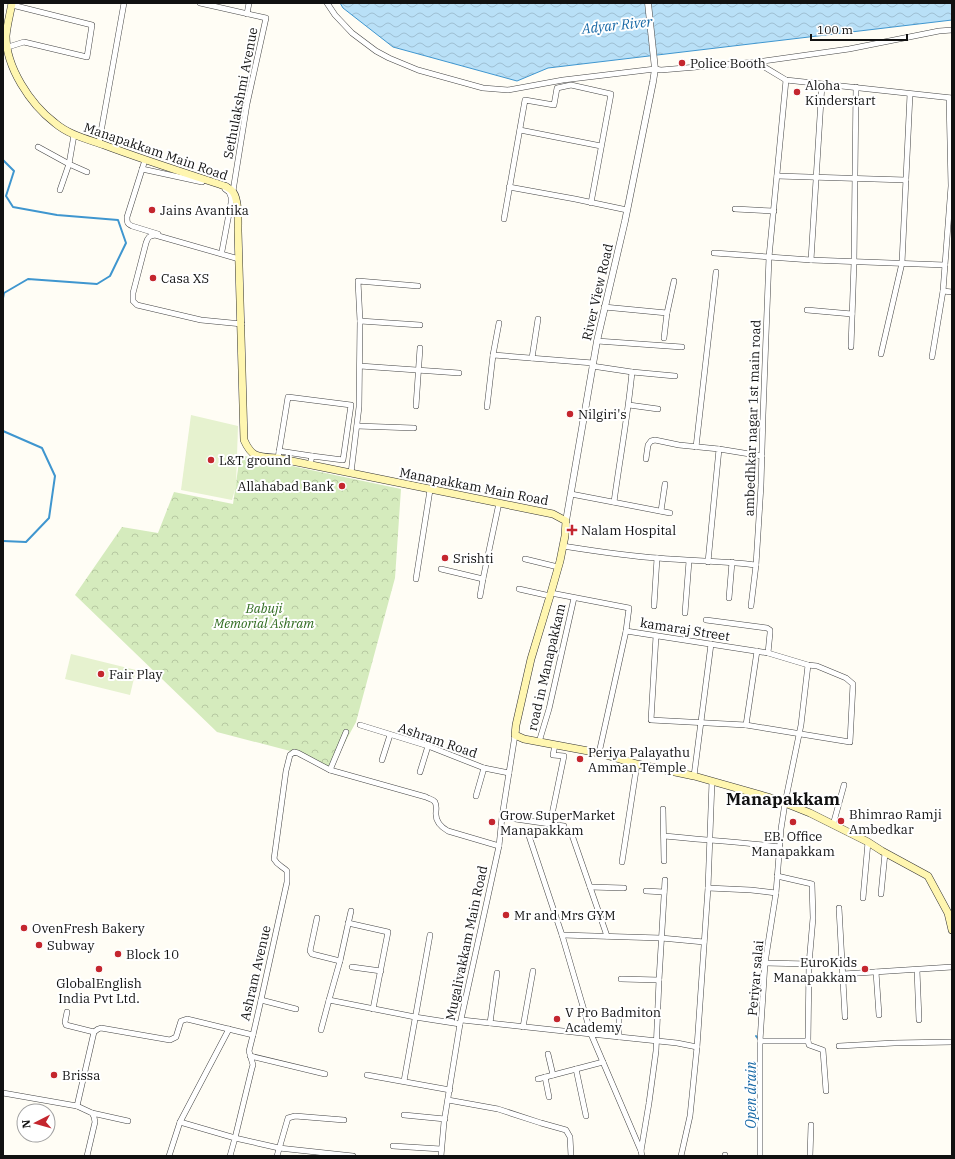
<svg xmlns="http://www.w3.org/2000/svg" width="955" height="1159" viewBox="0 0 955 1159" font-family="'IBM Plex Serif',serif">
<defs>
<pattern id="park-crowns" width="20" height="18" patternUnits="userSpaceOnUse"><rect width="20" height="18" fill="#d5ebbd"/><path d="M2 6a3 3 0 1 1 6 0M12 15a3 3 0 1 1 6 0" fill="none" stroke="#b6c8a1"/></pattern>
<pattern id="water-waves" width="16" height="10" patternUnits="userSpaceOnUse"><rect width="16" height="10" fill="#b9e0f7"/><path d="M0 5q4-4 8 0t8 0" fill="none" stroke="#9ebfd3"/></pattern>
</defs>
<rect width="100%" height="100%" fill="#fffdf5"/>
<polygon fill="url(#park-crowns)" points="240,455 401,489 395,578 356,722 330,770 294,752 217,732 75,595 122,527 158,533 174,492 233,504"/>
<g fill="#e6f2cf">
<polygon points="191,415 238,426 236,486 232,500 181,490"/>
<polygon points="71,654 136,670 130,695 65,679"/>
</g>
<polygon fill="url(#water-waves)" stroke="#3f96cf" points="340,3 952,3 952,20 548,68 517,81 393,47 343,8"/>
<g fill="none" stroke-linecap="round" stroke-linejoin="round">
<g stroke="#3f96cf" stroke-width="2">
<polyline points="3,160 14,171 6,196 13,207 57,215 118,220 126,243 110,276 97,284 28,279 4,293 3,298"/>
<polyline points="3,431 42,448 55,476 49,518 26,542 3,541"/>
<polyline points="756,1036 759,1040"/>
</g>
<g stroke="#444" stroke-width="6">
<g id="minor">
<polyline points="200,3 266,18 247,104 233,191"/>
<polyline points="327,3 335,15 352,33 376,51 389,58 418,70 483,88 508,90 563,80 655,69 661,70 756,62 786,80 952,98"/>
<polyline points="247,14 249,3"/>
<polyline points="8,47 24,42 87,57 92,25 12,5"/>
<polyline points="756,62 849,49 939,31 952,30"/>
<polyline points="520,130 601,146"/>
<polyline points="99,143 124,3"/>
<polyline points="38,147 69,164 87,172"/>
<path d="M 145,160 L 127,217 C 127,222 127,224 132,226 L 158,234"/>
<polyline points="142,169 202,182"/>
<polyline points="777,176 906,180"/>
<polyline points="509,187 575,199 627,210"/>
<polyline points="60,190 69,164 74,135"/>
<polyline points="735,209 774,211"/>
<polyline points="504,219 525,100 554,105 557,88 571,85 611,94 591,203"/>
<polyline points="222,251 231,203 231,197 229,192 225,189"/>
<polyline points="714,253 811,260 945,265"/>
<path d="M 239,259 L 155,235 C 149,236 148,237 146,243 L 133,293 L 133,301 L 137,305 L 201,320 L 242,324"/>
<polyline points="811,260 822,84"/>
<polyline points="943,291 952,292"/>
<polyline points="604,307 667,313"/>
<polyline points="807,310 852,314"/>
<polyline points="360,321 420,325"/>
<polyline points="664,338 667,313 674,281"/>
<polyline points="597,341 682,347"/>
<polyline points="851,347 854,262 856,87"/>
<polyline points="881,354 902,263 910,94"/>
<polyline points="493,355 499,323"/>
<polyline points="932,357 943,291 951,186 949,98"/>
<polyline points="532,358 538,319"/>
<polyline points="360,366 459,373"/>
<polyline points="592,366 632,372 675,376"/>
<polyline points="629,405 658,409"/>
<polyline points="416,406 420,348"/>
<polyline points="487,407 493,355 593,363"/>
<polyline points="357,426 414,428"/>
<polyline points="696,447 716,272"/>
<polyline points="719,449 762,456"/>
<polyline points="279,451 312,456"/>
<polyline points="278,458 288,397 351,405 343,460 312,456 310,465"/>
<polyline points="646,459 648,445 651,441 655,440 679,445 719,449 708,562"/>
<polyline points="351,473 359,407 360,321 358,281 418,286"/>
<polyline points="571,494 670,513"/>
<path d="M 614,502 C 620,458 628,415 632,372"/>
<polyline points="661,511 665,484"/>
<path d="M 563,546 C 595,551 626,556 658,558 C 690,561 723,561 756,565 L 761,485 L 763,415 L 769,257 L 786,80"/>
<polyline points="525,559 558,567"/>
<polyline points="441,569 483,579 499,503"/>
<polyline points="416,579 430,490"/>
<polyline points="519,589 550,596"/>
<polyline points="551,593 629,608 626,631 768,653 808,665 817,666 846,678 853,684 850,742 746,725 651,720 656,636"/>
<polyline points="480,596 483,579"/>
<polyline points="729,598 732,562"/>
<polyline points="654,606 657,558"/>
<polyline points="751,606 756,565"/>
<polyline points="685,613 689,561"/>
<polyline points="706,620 767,628 770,630 770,633 768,653"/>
<polyline points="360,725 428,746 484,768 509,773"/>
<polyline points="746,725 757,651"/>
<polyline points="539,742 549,709 574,598"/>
<polyline points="599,753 626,631"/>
<polyline points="382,760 390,735"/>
<polyline points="330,770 346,732"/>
<polyline points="420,772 428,746"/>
<polyline points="694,776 711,644"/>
<polyline points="476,796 484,768"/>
<polyline points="663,809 664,861"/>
<polyline points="502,817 564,826"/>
<polyline points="550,824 564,756 553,755 555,745"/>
<polyline points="833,825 844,785"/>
<polyline points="572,835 607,936"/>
<path d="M 664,836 C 703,840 741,842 780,847"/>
<polyline points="622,862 637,764"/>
<polyline points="777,876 812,884 813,918 809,964 808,1041 809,1045 823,1050 826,1091"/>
<polyline points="590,887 624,888"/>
<polyline points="708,888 751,890 776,893"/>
<polyline points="646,891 664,892"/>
<polyline points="881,894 885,853"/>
<polyline points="863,898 868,842"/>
<polyline points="839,908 845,1017"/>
<polyline points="317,918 310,951 312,954 340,961 329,1000"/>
<polyline points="348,923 388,932 373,1009"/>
<polyline points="562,935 661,938 704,942"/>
<polyline points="340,961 351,911"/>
<polyline points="765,963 809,964"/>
<polyline points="352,967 381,971"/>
<polyline points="917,970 919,1020"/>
<polyline points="876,972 879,1015"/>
<polyline points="843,974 952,967"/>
<polyline points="621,979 659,980"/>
<polyline points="261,1000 296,1009"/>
<polyline points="67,1012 65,1022 66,1025 94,1032"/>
<polyline points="462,1020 591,1034 562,935 529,836"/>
<polyline points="490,1023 497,973"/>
<polyline points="523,1027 533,971"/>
<polyline points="229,1029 180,1122 235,1138 230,1156"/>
<polyline points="321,1030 329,1000 415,1017 460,1024"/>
<polyline points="253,1035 249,1051 253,1065 252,1068 235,1138 279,1148 353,1156"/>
<polyline points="619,1037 619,1013"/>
<polyline points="760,1041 808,1041"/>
<polyline points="839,1046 894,1043 952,1042"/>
<polyline points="548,1054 553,1075"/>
<polyline points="250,1056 325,1074"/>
<polyline points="576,1069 586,1116"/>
<polyline points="367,1075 450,1090"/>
<polyline points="545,1077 549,1097"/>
<polyline points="538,1079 603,1062"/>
<polyline points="404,1081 430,935"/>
<polyline points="3,1093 77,1106 92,1113 94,1117 95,1122 87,1156"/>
<polyline points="448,1100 498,1109 541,1123 566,1130 570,1137 571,1156"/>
<path d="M 77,1106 L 94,1032 L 98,1029 L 101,1028 L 170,1040 L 176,1037 L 181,1021 L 187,1019 L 253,1035 L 261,1000 L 287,882 L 287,871 C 282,866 278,866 274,859 L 286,771 L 290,755 L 294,752 L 298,753 L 330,770 L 426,797 C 429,799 433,799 435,802 C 437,806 436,809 436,812 C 435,821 441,827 448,831 L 499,846"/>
<polyline points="92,1113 128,1121"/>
<polyline points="404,1115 445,1119"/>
<polyline points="393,1146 441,1149"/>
<polyline points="641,1151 591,1034 677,1043 697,1047"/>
<polyline points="169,1156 180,1122"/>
<polyline points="277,1156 288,1118 295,1116 344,1120"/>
<polyline points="441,1156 444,1122 460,1024 499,846 502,817 515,735"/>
<polyline points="642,1156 641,1151 649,1103 656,1051 659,980 665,880"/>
<polyline points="681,1156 690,1116 697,1047 708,888 712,781"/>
<polyline points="725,1156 725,1155"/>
<polyline points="760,1156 760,1041 765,963 776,893 781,829 785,803 801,725 808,665"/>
<polyline points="810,1156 811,1125"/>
</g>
</g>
<g stroke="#444" stroke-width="7">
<polyline id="tertiary" points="566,521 597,341 625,221 653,82 655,69 648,3"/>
</g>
<g stroke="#333" stroke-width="8">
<path id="secondary" d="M 12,3 C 10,14 7,25 6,36 C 6,67 30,104 55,123 C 69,135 87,139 104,145 C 144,160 185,173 225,186 C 228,188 231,189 233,192 C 239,200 238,221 238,231 L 244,440 C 252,458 258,457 277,458 L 553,514 L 566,521 L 565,536 L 560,561 L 550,596 L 531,659 L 516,725 L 515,735 L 524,739 L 599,753 L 637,764 L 694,776 L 768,797 L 785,803 L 810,813 L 868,842 L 882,851 L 928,876 L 948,913 L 952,930"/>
</g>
<use href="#minor" stroke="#fff" stroke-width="5"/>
<use href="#tertiary" stroke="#fff" stroke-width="6"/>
<use href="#secondary" stroke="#fff6b0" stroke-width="7"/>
</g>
<g fill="#c4262e" stroke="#fff" stroke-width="1.5">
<circle cx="682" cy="63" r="4"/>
<circle cx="797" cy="92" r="4"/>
<circle cx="152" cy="210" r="4"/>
<circle cx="153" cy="278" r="4"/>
<circle cx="570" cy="414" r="4"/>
<circle cx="211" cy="460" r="4"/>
<circle cx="342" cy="486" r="4"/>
<path d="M570 524h4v4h4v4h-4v4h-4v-4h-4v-4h4z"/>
<circle cx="445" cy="558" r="4"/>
<circle cx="101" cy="674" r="4"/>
<circle cx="580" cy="759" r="4"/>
<circle cx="841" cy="821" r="4"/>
<circle cx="492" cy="822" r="4"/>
<circle cx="793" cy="822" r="4"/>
<circle cx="506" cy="915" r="4"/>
<circle cx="24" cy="928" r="4"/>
<circle cx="39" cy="945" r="4"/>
<circle cx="118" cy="954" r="4"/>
<circle cx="99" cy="969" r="4"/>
<circle cx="865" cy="969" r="4"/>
<circle cx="557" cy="1019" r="4"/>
<circle cx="54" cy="1075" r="4"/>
</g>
<g text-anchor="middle" stroke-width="4" stroke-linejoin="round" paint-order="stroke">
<g font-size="13" fill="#111" stroke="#fff" text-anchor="start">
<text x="690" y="68">Police Booth</text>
<text x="805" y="90">Aloha<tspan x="805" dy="15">Kinderstart</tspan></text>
<text x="160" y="215">Jains Avantika</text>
<text x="161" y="283">Casa XS</text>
<text x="578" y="419">Nilgiri's</text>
<text x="219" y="465">L&amp;T ground</text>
<text x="334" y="491" text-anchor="end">Allahabad Bank</text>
<text x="581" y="535">Nalam Hospital</text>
<text x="453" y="563">Srishti</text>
<text x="109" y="679">Fair Play</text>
<text x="588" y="757">Periya Palayathu<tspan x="588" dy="15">Amman Temple</tspan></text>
<text x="849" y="819">Bhimrao Ramji<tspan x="849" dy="15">Ambedkar</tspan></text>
<text x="500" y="820">Grow SuperMarket<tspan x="500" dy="15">Manapakkam</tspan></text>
<text x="793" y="841" text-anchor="middle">EB. Office<tspan x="793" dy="15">Manapakkam</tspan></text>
<text x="514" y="920">Mr and Mrs GYM</text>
<text x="32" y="933">OvenFresh Bakery</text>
<text x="47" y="950">Subway</text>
<text x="126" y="959">Block 10</text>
<text x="857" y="967" text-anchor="end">EuroKids<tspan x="857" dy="15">Manapakkam</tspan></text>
<text x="99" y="988" text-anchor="middle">GlobalEnglish<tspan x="99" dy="15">India Pvt Ltd.</tspan></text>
<text x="565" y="1017">V Pro Badmiton<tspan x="565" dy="15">Academy</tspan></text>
<text x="62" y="1080">Brissa</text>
</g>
<g font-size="13" fill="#111" stroke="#fff">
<text transform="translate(240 93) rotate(-79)" y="5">Sethulakshmi Avenue</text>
<text transform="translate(156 151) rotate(19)" y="5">Manapakkam Main Road</text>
<text transform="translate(597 292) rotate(-77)" y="5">River View Road</text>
<text transform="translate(752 418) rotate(-88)" y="5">ambedhkar nagar 1st main road</text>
<text transform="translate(474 486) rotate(11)" y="5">Manapakkam Main Road</text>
<text transform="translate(685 629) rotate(9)" y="5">kamaraj Street</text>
<text transform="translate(546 667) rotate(-77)" y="5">road in Manapakkam</text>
<text transform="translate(438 740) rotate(19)" y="5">Ashram Road</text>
<text transform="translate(466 943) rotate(-78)" y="5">Mugalivakkam Main Road</text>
<text transform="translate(255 973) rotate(-77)" y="5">Ashram Avenue</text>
<text transform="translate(755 978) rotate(-85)" y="5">Periyar salai</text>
</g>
<g font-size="13" font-style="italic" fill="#2f6b1f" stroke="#fff">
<text x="264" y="613">Babuji<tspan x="264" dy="15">Memorial Ashram</tspan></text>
</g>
<g font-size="14" font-style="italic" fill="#1768a6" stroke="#fff">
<text transform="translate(617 25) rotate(-6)" y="5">Adyar River</text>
<text transform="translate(751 1095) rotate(-90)" y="5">Open drain</text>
</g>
<g font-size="17" font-weight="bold" fill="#111" stroke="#fff">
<text x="783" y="805">Manapakkam</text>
</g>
</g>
<rect width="955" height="1159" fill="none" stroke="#111111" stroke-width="8"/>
<g transform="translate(36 1123) rotate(264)"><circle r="19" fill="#ffffff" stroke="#a0a0a0"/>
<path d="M0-3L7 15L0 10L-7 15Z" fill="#c4262e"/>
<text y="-6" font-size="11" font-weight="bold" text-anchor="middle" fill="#111111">N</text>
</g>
<path d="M811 34v6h96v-6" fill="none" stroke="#111111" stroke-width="2"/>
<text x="817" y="34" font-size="12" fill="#111111" stroke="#ffffff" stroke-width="3" paint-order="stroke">100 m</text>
</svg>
